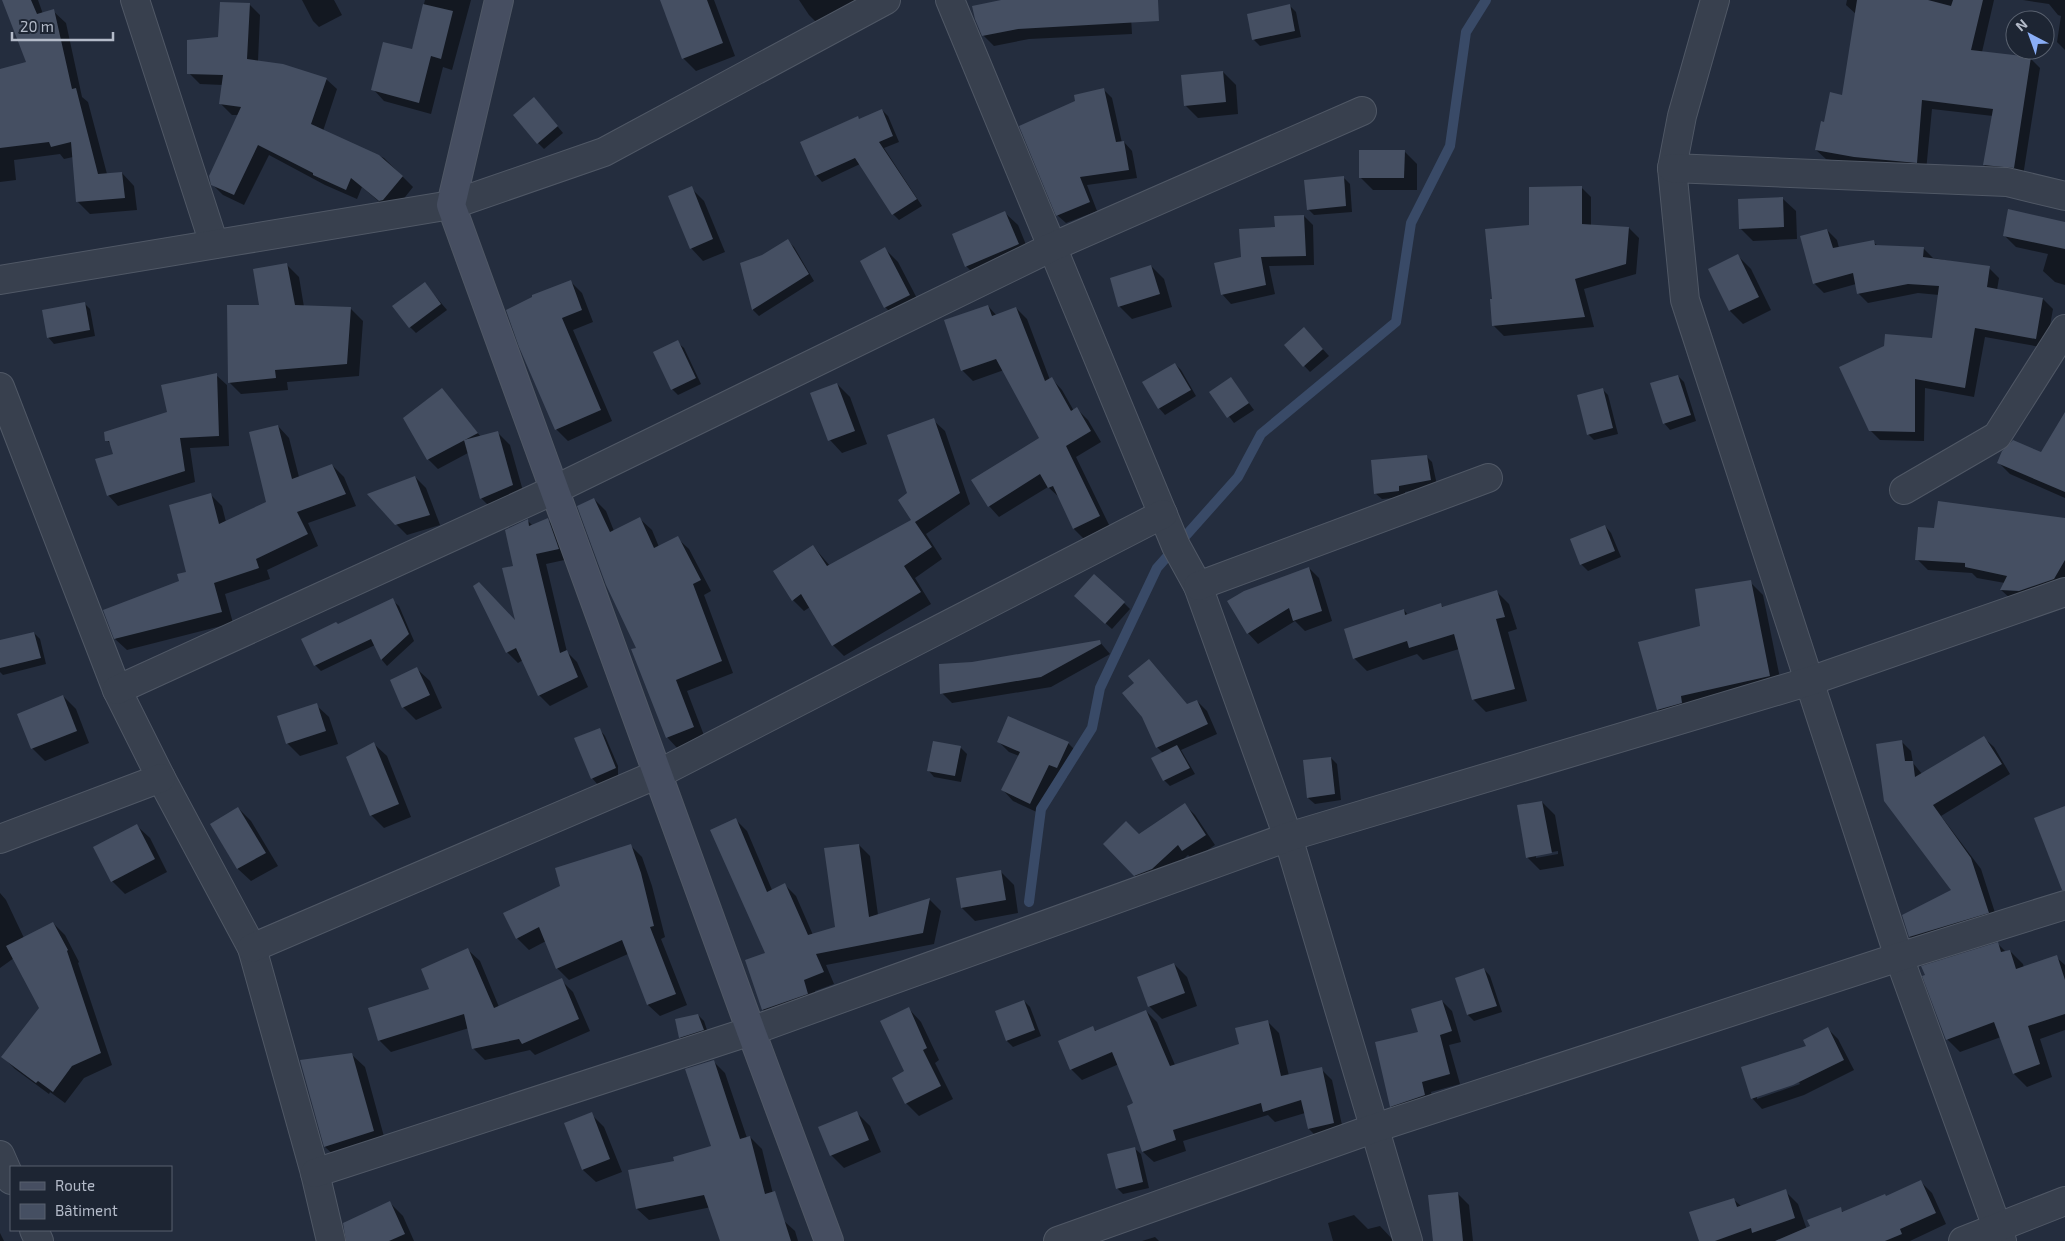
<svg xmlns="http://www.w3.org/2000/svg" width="2065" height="1241" viewBox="0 0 2065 1241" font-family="'Exo 2',sans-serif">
<rect width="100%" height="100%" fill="#242d3e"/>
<g fill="#0007" fill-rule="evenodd">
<polygon points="3,0 38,0 43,14 53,11 66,23 82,97 88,102 107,174 122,173 134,186 137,210 90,214 77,201 73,157 64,159 60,154 14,160 16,180 0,182 0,71 27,63"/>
<polygon points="302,0 334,0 342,15 319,27 313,21"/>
<polygon points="425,0 471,0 452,70 443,67 431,114 384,101 373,89 412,50"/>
<polygon points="661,0 714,0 735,56 696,71 683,58"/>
<polygon points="799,0 856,0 819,25 809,15"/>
<polygon points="1007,0 1130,0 1132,34 1029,39 994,46 983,35"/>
<polygon points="1847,0 1994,0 1982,52 2030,58 2040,68 2023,176 1993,174 1984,165 1993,116 1932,109 1926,171 1864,166 1826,159 1816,150 1825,123 1843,96 1856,14 1846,5"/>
<polygon points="2023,0 2065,0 2065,50 2057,42 2061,16 2058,15 2049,4"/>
<polygon points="249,4 260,15 258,61 326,79 337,89 323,131 384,158 413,187 394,211 390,211 362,187 357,199 325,185 269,155 244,205 223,195 212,184 239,115 232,115 221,104 223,85 200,84 189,73"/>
<polygon points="1290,6 1296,12 1301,37 1260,46 1254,40"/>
<polygon points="1223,72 1236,85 1238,114 1198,118 1185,105"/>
<polygon points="1104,90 1112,98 1122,143 1124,142 1132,151 1137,178 1087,185 1097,211 1066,223 1057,215"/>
<polygon points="540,105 563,133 544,149 538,143"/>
<polygon points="882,110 888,116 899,142 884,148 922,206 899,220 893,214 860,164 822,182 816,175 801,143 857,117 860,120"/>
<polygon points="1404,151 1417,164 1417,190 1373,190 1360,177"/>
<polygon points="1344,178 1350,184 1352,212 1314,215 1308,209"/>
<polygon points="1581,187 1591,197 1591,226 1629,228 1639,238 1636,274 1584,289 1594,327 1504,336 1494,326 1493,300 1531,226"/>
<polygon points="691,188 704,201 725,252 703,261 691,248"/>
<polygon points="1783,199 1796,211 1797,239 1753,241 1740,228"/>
<polygon points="1005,213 1018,225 1031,257 979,279 966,266"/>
<polygon points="1304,216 1313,225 1314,265 1269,266 1275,294 1231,304 1222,294 1242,258 1276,228"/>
<polygon points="2065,224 2065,285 2055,282 2043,271 2048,254 2016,247 2005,236"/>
<polygon points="1827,230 1837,240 1839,248 1873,242 1878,246 1923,248 1933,258 1989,268 1999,278 1997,290 2043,299 2053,309 2046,348 1985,337 1974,397 1925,388 1924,441 1880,440 1870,430 1933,339 1939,295 1918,293 1868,303 1858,293 1856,284 1824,293 1814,283"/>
<polygon points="788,241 794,247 814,281 759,316 753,310 741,264 763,257"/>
<polygon points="885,249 898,262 922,308 898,320 885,307 861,261"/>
<polygon points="1738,256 1751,269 1771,310 1743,324 1730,311 1710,270"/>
<polygon points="287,265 299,277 304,307 351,309 363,321 359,376 287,382 288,390 241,394 229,382 260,306"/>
<polygon points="1151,266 1164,279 1172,307 1132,319 1119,306"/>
<polygon points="570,281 582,293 593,322 573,330 612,421 568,441 556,429 520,347"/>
<polygon points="425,284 447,310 416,333 410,327"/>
<polygon points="84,303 90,309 95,336 54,344 48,337"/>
<polygon points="988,306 997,316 1016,308 1027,319 1050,380 1052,379 1062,390 1074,411 1077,409 1088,420 1101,442 1076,457 1110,527 1084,539 1074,529 1060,498 1048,487 999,517 989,506 1041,439 1004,370 973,381 962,370"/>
<polygon points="1310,335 1329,356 1310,372 1285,345"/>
<polygon points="677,342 684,348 701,384 678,395 672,389"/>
<polygon points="1175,364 1181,370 1196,396 1165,415 1159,408 1144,383"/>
<polygon points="216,375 227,385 229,446 190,448 195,482 118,506 108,495 115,455 112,446 107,440 168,413"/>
<polygon points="1678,376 1684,382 1696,421 1670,430 1664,423"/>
<polygon points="1231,379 1254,410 1234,423 1211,393"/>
<polygon points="837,384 850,397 867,444 842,453 830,440"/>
<polygon points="1602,389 1608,395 1618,434 1594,440 1588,434"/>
<polygon points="442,390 481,437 497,432 510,445 525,498 494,511 481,498 468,453 438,469 428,459"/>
<polygon points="933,420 945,431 970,504 926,534 942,559 915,578 931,604 844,656 833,645 810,607 804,611 793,600 813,546 830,566 913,520 909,494"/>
<polygon points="2065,423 2065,498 2010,474 1998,462 2042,454"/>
<polygon points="278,426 289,438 299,477 332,465 344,477 356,506 308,523 318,546 267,570 270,579 225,594 233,623 127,650 115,639 181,582 188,573 210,494 222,506 226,522 268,503"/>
<polygon points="1426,456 1432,462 1437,485 1405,492 1405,497 1382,499 1375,493"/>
<polygon points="415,477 426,488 440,525 407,535 396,524"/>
<polygon points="594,499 606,511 614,531 640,519 652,530 659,547 677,538 689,549 711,591 704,595 733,673 687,691 705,738 678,749 667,737 638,649"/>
<polygon points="2065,519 2065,589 2012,600 2001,590 2005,583 1977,578 1972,573 1928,570 1917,559 1935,529"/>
<polygon points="548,520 558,530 569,559 546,564 567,652 577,662 588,687 550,706 539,695 523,660 518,663 507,652 475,586 517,623 514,566 528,521 533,526"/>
<polygon points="1605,526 1611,533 1621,557 1588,571 1581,564"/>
<polygon points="1309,568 1319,578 1332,621 1305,631 1295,621 1258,644 1248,633"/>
<polygon points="1750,582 1763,595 1782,688 1671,723 1658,710 1701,627"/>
<polygon points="1496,591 1509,604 1517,629 1508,632 1527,701 1486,712 1473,699 1459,649 1423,660 1417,654 1367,671 1354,658 1404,610 1408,615 1441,605 1443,607"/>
<polygon points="392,600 399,606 414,641 387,666 382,660 375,645 321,671 315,665 338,625"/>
<polygon points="1082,602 1124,603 1130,609 1112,629"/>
<polygon points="34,633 40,639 46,664 3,675 0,672 0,642"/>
<polygon points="1099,641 1110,654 1051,687 952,703 942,693 972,663"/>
<polygon points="417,669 430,681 442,708 416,720 403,707"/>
<polygon points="63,696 76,709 89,743 45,761 32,748"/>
<polygon points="1197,701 1207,711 1217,734 1181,750 1195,774 1170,786 1164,780 1163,753 1157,747 1143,716 1188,705"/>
<polygon points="316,705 329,717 338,744 300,756 287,743"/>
<polygon points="599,729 605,736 618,766 618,776 598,785 592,778"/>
<polygon points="1984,738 1994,747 2010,774 1941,816 1981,869 1998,922 1920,947 1910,937 1903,916 1953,891 1885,800 1902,742 1911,751 1913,763 1922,774"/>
<polygon points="998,741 1068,743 1078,753 1067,777 1060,774 1041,814 1013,801 1003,790 1019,756 1009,752"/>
<polygon points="934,742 961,748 967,754 961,782 934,777 928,770"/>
<polygon points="374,744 387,756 411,817 384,828 371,815"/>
<polygon points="1331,758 1337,764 1341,800 1315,804 1308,798"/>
<path d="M 1542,802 L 1555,815 L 1564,866 L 1540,870 L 1527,857 ZM 1558,851 L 1558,854 L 1536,858 L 1536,855 Z"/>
<polygon points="1185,805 1195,815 1215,845 1193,860 1188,855 1162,879 1145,886 1105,844 1139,835"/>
<polygon points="238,808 251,821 278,866 251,881 238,869 211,825"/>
<polygon points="736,820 747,831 772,890 785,885 796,896 813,935 836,928 859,845 870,856 878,915 930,900 941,911 934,944 826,965 834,984 815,991 819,1005 775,1021 763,1010 747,961 767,954"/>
<polygon points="137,826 150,838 167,872 125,894 112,881"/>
<polygon points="631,846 642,857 652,886 665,937 661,939 687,1005 660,1016 648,1005 628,954 569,980 557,968 546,941 529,950 517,938 562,886"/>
<polygon points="1001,872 1014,885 1018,913 975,921 962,908 957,879"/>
<polygon points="0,893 6,900 24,938 53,923 65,935 79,962 78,963 112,1065 84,1078 65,1103 50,1092 49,1094 15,1069 3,1057 41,1008 14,958 0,968"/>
<polygon points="1998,944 2006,952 2010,951 2023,964 2024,968 2056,957 2065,965 2065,1030 2040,1039 2052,1077 2027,1087 2014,1074 2001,1037 1960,1052 1947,1039"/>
<polygon points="468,950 480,961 499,1007 561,980 573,992 590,1031 535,1055 530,1050 485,1060 473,1048 469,1028 391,1052 379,1040"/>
<polygon points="1174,964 1187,977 1197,1006 1162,1019 1149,1006"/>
<polygon points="1484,969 1490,976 1502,1012 1474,1021 1468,1015 1457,978"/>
<polygon points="1024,1001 1030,1007 1041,1036 1013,1047 1007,1041 997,1012"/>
<polygon points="1442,1001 1452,1011 1461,1042 1449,1045 1460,1084 1431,1092 1434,1105 1401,1116 1391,1106 1419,1033"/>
<polygon points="909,1009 921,1022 939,1060 935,1063 953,1099 919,1116 906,1103"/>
<polygon points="1146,1011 1157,1022 1175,1065 1241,1045 1268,1022 1279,1033 1289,1076 1321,1069 1332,1080 1344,1134 1320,1140 1309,1129 1305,1113 1275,1122 1268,1115 1183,1141 1186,1151 1154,1162 1143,1152 1135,1104 1119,1064 1082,1080 1071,1069 1093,1028 1097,1032"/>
<polygon points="698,1015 704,1021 709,1036 686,1044 680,1037"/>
<path d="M 1828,1029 L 1838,1039 L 1854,1070 L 1804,1095 L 1762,1109 L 1752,1098 ZM 1799,1082 L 1800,1084 L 1757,1099 L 1757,1096 Z"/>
<polygon points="352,1055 365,1067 386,1144 338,1159 325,1147"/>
<polygon points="713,1061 725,1073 747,1138 750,1137 762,1149 773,1194 649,1220 637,1209 675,1162 712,1147"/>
<polygon points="857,1113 870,1126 881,1152 844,1168 831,1155"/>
<polygon points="591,1114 604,1127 622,1172 596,1182 583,1170 566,1124"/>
<polygon points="1134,1148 1141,1154 1149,1188 1123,1194 1117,1188"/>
<polygon points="1921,1182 1932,1193 1946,1224 1910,1241 1816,1241 1840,1209 1844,1213 1887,1197"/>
<polygon points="1785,1191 1798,1204 1807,1230 1778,1241 1701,1241 1733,1199 1741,1206"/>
<polygon points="1458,1194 1469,1205 1473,1241 1434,1241"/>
<polygon points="390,1203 403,1216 414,1241 347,1241"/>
<polygon points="1354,1215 1368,1229 1380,1226 1394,1241 1333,1241 1328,1223"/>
<polygon points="784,1221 795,1231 798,1241 721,1241"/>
<polygon points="0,1233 4,1241 0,1241"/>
<polygon points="1155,1237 1159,1241 1142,1241"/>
</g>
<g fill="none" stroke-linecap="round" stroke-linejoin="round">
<polyline stroke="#394a67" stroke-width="10" points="1029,902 1041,809 1092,728 1100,688 1157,568 1238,477 1261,434 1396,322 1411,223 1450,146 1466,32 1486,0"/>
</g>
<g fill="#454f62">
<polygon points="2,0 31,0 37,14 54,9 72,89 76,88 98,174 122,172 125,198 76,202 71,142 51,147 49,142 0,148 0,69 26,62"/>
<polygon points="660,0 707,0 723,43 682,59"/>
<polygon points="1001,0 1158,0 1159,21 1018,29 982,36 975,19 972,6"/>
<polygon points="1857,0 1928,0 1951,6 1953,0 1983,0 1971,50 2031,57 2014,168 1983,165 1993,109 1922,100 1917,163 1854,157 1815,150 1821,121 1824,122 1830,92 1842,95"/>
<polygon points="220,2 250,3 247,59 283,64 327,78 311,124 379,155 403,176 383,200 379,201 351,178 346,190 313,175 313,173 258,145 234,195 211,185 209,176 241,107 219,104 223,75 187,74 187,40 218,37"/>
<polygon points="423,4 453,11 441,59 431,56 419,103 371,90 383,42 412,49"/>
<polygon points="1290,4 1295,31 1252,40 1247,14"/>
<polygon points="1223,71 1226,102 1184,106 1181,75"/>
<polygon points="1104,88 1116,142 1124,141 1129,170 1080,177 1090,202 1056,216 1019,126 1075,101 1074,95"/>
<polygon points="534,97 558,126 537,144 513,115"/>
<polygon points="882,109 893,136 879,142 917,199 892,215 855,158 815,176 800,142 858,116 859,119"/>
<polygon points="1359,150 1405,150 1404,178 1359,178"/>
<polygon points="1344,176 1346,206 1307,210 1304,180"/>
<polygon points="692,186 713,239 690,249 668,196"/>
<polygon points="1582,186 1582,224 1629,227 1626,264 1575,279 1585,317 1492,326 1490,299 1492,299 1485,229 1529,225 1529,187"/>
<polygon points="1783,197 1784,227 1739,229 1738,199"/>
<polygon points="2008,209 2065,222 2065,249 2003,236"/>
<polygon points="1005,211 1019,244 965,267 952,234"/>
<polygon points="1304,215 1306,256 1261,257 1266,285 1221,295 1214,263 1241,257 1239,229 1275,227 1274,216"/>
<polygon points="1827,229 1833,248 1874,240 1875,245 1924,247 1923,257 1990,266 1987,287 2043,298 2036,339 1975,328 1965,388 1915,379 1915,432 1869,431 1839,367 1884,346 1885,334 1932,338 1939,286 1908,284 1857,294 1853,273 1813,284 1800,236"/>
<polygon points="788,239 809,274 752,310 740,263 762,255"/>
<polygon points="885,247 910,295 884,308 860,261"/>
<polygon points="1738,254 1759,297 1729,311 1708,269"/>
<polygon points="287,263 295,305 351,307 347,364 275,370 276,378 228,383 227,305 259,305 253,269"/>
<polygon points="1151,265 1160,294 1118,307 1110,278"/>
<polygon points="571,280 582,310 562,318 601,410 555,430 519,347 506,310 532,297 532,295"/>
<polygon points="425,282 441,304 409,328 392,306"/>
<polygon points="85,302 90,330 47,338 42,310"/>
<polygon points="988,305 992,316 1016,307 1045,381 1052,377 1071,411 1077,407 1091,431 1066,446 1100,516 1073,529 1053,486 1048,488 1040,474 988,507 971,480 1039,438 996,359 961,371 944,320"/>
<polygon points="1304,327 1323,349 1303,367 1284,345"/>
<polygon points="678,340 696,378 671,390 653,352"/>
<polygon points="1175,363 1191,390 1158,409 1142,382"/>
<polygon points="217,373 219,436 180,438 185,471 107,496 95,459 113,454 109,441 105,441 104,432 167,412 161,385"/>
<polygon points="1678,375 1691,415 1663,424 1650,383"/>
<polygon points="1231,377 1249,403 1227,418 1209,392"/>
<polygon points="837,383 855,431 828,441 810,393"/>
<polygon points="442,388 478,433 427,460 403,418"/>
<polygon points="1603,388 1613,428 1587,435 1577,395"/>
<polygon points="2065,412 2065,492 1997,463 2002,451 2013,440 2041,452"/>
<polygon points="934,418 960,493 915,522 932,547 904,566 921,592 832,646 801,594 792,601 773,571 813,545 827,566 911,520 898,500 907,493 887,435"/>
<polygon points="278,425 292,479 332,464 346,494 297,512 308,534 256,559 259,568 214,583 222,612 114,639 103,610 179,581 177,574 186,572 169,505 211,493 219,524 266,502 249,432"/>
<polygon points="498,431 513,485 480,499 464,440"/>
<polygon points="1427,455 1431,480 1399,486 1399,491 1374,494 1371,460"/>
<polygon points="415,476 430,515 395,525 367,494"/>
<polygon points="594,498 610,532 640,517 654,548 678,536 701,580 693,584 722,661 676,680 694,727 666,738 631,649 636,648 606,585 577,506"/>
<polygon points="1938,501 2065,518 2065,560 2054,579 2019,591 2000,590 2007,576 1965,567 1965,563 1915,560 1918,527 1934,528"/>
<polygon points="548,518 559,549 536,554 560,653 567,650 578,677 538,696 516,648 506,653 473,586 479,582 515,620 502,568 513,566 505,530 528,519 529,526"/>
<polygon points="1605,525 1615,551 1580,565 1570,539"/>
<polygon points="1309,567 1322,611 1293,621 1289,608 1247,634 1227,601 1244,591"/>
<polygon points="1094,574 1125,602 1105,624 1074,596"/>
<polygon points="1751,580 1770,676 1681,696 1682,703 1657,710 1638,642 1700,626 1695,589"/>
<polygon points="1497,590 1505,617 1496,619 1515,689 1472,700 1454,634 1409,648 1407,641 1353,659 1344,629 1404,609 1405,615 1441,603 1442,607"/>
<polygon points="393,598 409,634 381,660 371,639 314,666 301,639 336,622 338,624"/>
<polygon points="34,632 41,658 0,668 0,640"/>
<polygon points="1100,640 1101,644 1041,677 940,694 939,664 972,662"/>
<polygon points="1149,659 1187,704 1197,700 1208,724 1156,748 1142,717 1122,693 1134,683 1128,676"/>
<polygon points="417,667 430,695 402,708 390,680"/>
<polygon points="63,695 77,731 31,749 17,714"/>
<polygon points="317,703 326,731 286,744 277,716"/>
<polygon points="1008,716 1069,742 1057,768 1049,765 1030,804 1001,790 1020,752 997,742"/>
<polygon points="600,728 616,768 591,779 574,738"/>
<polygon points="1984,736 2002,764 1933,805 1971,858 1989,913 1909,937 1902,915 1951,890 1884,801 1876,744 1902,740 1905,761 1913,761 1915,777"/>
<polygon points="933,741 961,746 955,776 927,771"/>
<polygon points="374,742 399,804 370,816 346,757"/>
<polygon points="1177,745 1190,768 1163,781 1151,758"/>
<polygon points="1331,757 1335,794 1307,798 1303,760"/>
<polygon points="1542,801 1552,853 1526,858 1517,805"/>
<polygon points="1185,803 1206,835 1182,851 1178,845 1152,869 1134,876 1103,844 1126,821 1139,834"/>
<polygon points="2065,806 2065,890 2062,890 2034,818"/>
<polygon points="238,807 266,853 237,869 210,824"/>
<polygon points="736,818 767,892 785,883 808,935 835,927 824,848 859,844 869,917 930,898 923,933 816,954 824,972 804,980 808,994 762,1010 745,960 765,953 710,830"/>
<polygon points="137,824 155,859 111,882 93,847"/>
<polygon points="631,844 641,873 654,926 650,927 676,994 647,1005 622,940 556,969 539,927 516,939 503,913 560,886 555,868"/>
<polygon points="1001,870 1006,900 961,908 956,878"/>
<polygon points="53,922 68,950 67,951 101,1053 72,1066 53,1092 38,1081 36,1083 1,1057 39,1008 6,946"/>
<polygon points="1998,942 2001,952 2010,950 2016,969 2057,955 2065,980 2065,1014 2028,1026 2040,1064 2013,1074 1994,1022 1946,1040 1922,976 1925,975 1921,966"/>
<polygon points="468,948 494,1008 562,978 579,1019 522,1044 519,1039 472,1049 464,1014 378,1041 368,1008 429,989 421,969"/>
<polygon points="1174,963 1185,993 1148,1007 1137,977"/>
<polygon points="1484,968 1497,1006 1467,1015 1455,978"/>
<polygon points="1024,1000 1035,1030 1006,1041 995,1011"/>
<polygon points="1442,1000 1452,1031 1440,1035 1450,1074 1422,1082 1425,1095 1390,1107 1375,1042 1418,1032 1411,1009"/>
<polygon points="909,1007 927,1048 923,1050 941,1086 905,1104 892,1078 904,1071 880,1021"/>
<polygon points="1146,1010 1170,1066 1239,1044 1235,1028 1268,1020 1281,1076 1322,1067 1334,1123 1308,1129 1301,1100 1263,1112 1261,1103 1173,1130 1176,1140 1142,1152 1127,1106 1133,1103 1112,1052 1070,1070 1058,1041 1093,1026 1095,1031"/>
<polygon points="698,1014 704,1030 679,1038 675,1019"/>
<polygon points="1828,1027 1844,1060 1793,1085 1751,1099 1741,1067 1806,1046 1803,1040"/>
<polygon points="352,1053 374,1131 324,1147 300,1060"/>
<polygon points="714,1060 740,1139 750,1136 765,1194 775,1191 791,1241 720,1241 704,1195 636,1209 628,1170 674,1161 673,1157 711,1146 685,1069"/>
<polygon points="857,1111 869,1140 830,1156 818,1127"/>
<polygon points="592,1112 610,1159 582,1170 564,1123"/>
<polygon points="1135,1147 1143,1182 1116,1189 1107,1154"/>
<polygon points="1921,1180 1936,1213 1900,1229 1902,1234 1885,1241 1775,1241 1810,1226 1807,1220 1841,1207 1842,1212 1885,1194 1886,1196"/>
<polygon points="1786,1189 1795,1218 1752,1233 1751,1228 1715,1241 1699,1241 1689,1212 1734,1198 1737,1207"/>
<polygon points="1458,1192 1463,1241 1433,1241 1428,1195"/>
<polygon points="390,1201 405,1234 389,1241 346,1241 343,1223"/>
</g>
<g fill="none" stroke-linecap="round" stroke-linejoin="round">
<g stroke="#505866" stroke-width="30">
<g id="street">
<polyline points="135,0 214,244"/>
<polyline points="950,0 1176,546 1198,586 1288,837 1408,1241"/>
<polyline points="1715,0 1682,116 1672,168 1685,300 1899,957 2002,1241"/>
<polyline points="1672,168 2007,182 2065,196"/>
<polyline points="0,280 451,205 604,152 886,0"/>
<polyline points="0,387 117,690 161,778 252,948 315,1173 331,1241"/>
<polyline points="1904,490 1997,436 2065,329"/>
<polyline points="1198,586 1488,478"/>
<polyline points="117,690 554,490 1052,247 1362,111"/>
<polyline points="0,839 161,778"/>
<polyline points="252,948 658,774 1163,514"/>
<polyline points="0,1155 11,1180"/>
<polyline points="315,1173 751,1031 1288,837 1810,681 2065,592"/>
<polyline points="34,1230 39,1241"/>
<polyline points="1058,1241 1375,1128 1899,957 2065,905"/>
<polyline points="1963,1241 2065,1201"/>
</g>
</g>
<g stroke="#505866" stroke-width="30">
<polyline id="secondary" points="499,0 451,205 751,1031 829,1241"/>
</g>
<use href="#street" stroke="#38404e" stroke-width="28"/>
<use href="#secondary" stroke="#464e61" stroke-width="28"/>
</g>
<rect x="10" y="1166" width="162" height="65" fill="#1d2533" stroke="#59616f"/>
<rect x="20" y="1182" width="25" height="8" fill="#464e61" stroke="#59616f"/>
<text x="55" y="1191" font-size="15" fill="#b4bbc9">Route</text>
<rect x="20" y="1204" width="25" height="15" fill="#454f62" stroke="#59616f"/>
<text x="55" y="1216" font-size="15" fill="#b4bbc9">Bâtiment</text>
<g transform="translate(2030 35) rotate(319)"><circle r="24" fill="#1d2533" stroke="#59616f"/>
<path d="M0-4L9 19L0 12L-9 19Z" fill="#8aaef7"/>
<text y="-8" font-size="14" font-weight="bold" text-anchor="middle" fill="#b4bbc9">N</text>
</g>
<path d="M12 32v8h101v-8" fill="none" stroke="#b4bbc9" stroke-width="2.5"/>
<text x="20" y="32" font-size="15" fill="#b4bbc9" stroke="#1d2533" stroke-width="4" paint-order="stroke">20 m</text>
</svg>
